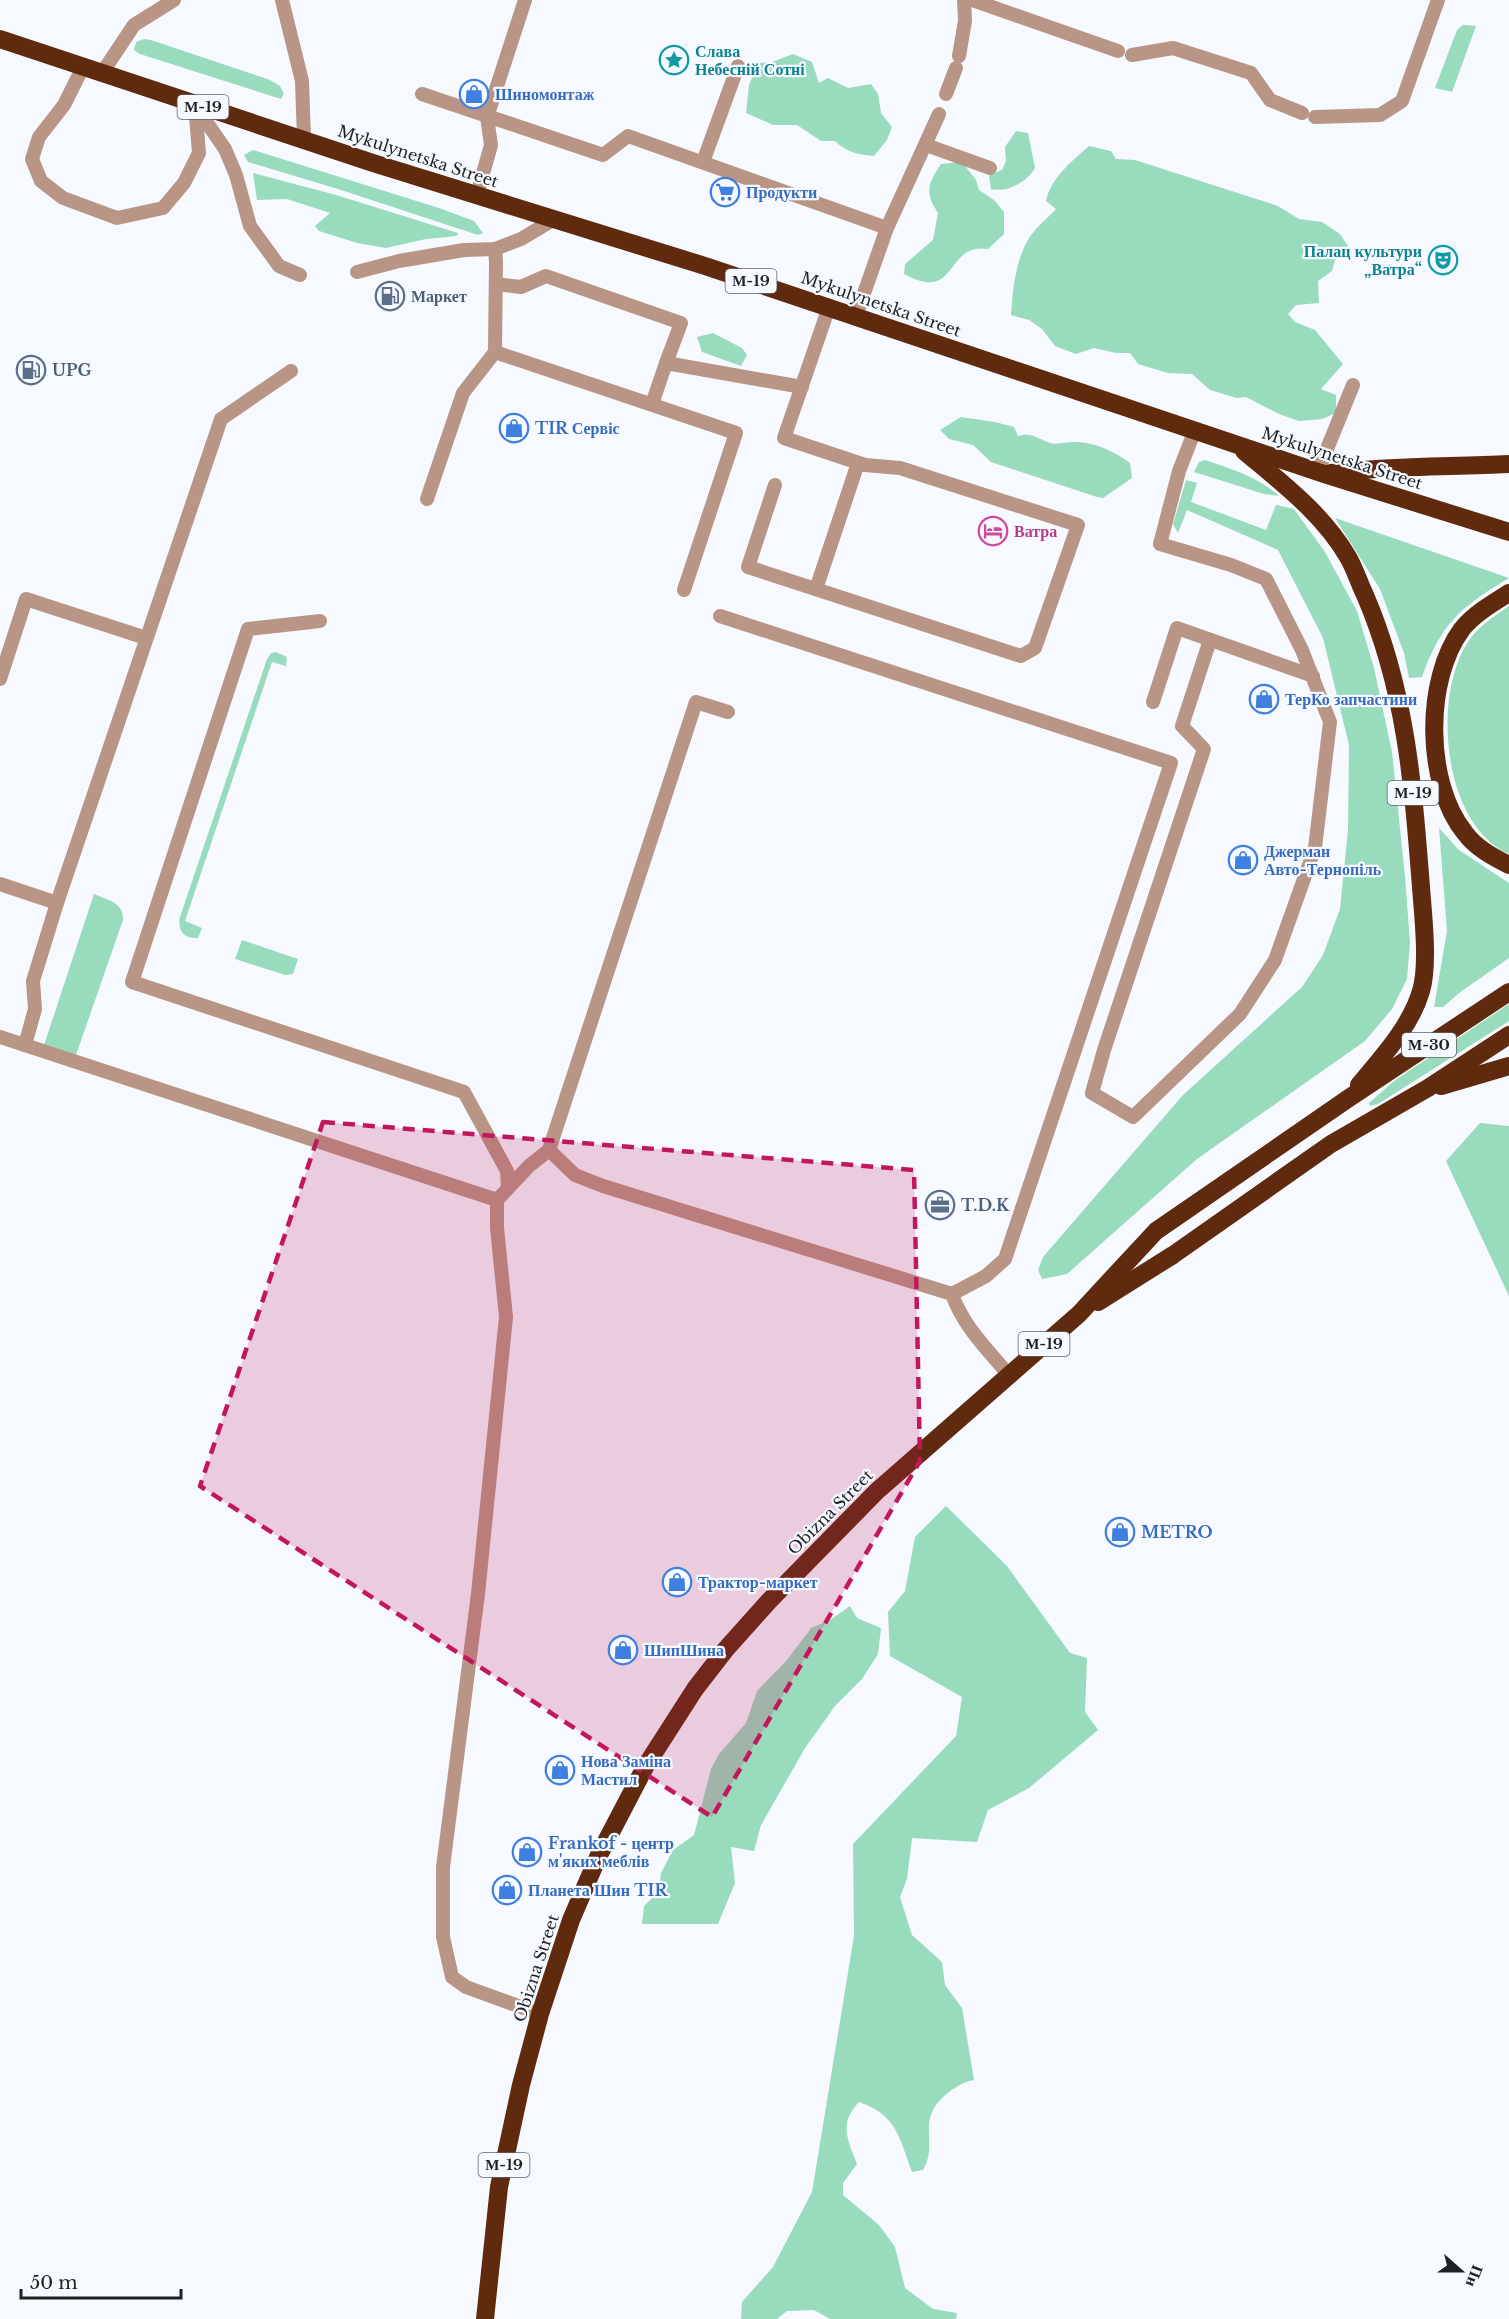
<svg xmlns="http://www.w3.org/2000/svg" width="1509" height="2319" viewBox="0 0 1509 2319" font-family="'Libre Baskerville',serif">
<rect width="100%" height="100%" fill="#f6f9ff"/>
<g fill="#99dbbd">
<polygon points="1463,25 1476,26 1452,92 1435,88 1457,30"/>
<polygon points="144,39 151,40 270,80 280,86 284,94 281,99 140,54 134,50 136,42"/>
<path d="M 793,54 L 812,62 L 819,83 L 828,78 L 848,88 L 871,84 L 878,94 L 881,113 L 892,127 L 887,140 L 874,156 C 859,155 846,152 835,141 L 821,141 L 797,125 L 773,125 L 746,113 L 749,85 L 758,63 L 772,62 Z"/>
<path d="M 1016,131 L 1028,133 L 1035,168 C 1027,182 1007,193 991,189 L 989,175 L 1002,170 L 1006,161 L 1005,147 Z"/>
<path d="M 1089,146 L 1111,151 L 1116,159 L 1135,160 L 1278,206 L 1299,219 L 1322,222 L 1340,234 L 1348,246 L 1335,260 L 1332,271 L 1318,281 L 1319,303 L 1296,305 L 1288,314 L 1295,322 L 1315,330 L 1343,364 L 1321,389 L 1336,395 L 1336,413 L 1322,419 L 1299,421 L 1279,414 L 1246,397 L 1237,398 L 1210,390 L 1192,374 L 1168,373 L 1138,364 L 1130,353 L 1116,353 L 1094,348 L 1076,354 L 1055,346 L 1042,329 L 1029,320 L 1011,315 C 1013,287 1016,251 1036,229 C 1042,222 1050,216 1056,209 L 1046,201 C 1050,179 1073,160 1089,146 Z"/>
<polygon points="253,150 439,208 474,221 483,233 478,235 338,189 248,162 244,155"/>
<path d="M 962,162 L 976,180 L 979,190 L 994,200 L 1004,212 L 1004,234 L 988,249 C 944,242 959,304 904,274 L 905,264 L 933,240 L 938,213 C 924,192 928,184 941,164 Z"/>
<polygon points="253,173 336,195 458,233 457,236 426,239 386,248 357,243 319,231 315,226 330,213 287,199 257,200"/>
<polygon points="713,333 742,348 747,355 741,366 702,352 697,337"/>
<path d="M 961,417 L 995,422 L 1014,427 L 1018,436 C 1032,432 1038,439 1050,443 C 1056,445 1066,442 1073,442 C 1095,442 1112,450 1130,463 L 1132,478 L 1103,498 L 1097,497 L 991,462 L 973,445 L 949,439 L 940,430 Z"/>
<path d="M 1205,460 C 1232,469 1258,477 1279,496 L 1264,494 L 1194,472 L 1199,462 Z"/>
<polygon points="1186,480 1197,483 1191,502 1266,530 1276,505 1294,509 1325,552 1357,611 1374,668 1392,752 1405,876 1410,943 1407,979 1392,1009 1365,1041 1197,1159 1067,1274 1042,1279 1038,1270 1043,1257 1183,1095 1302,987 1323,955 1340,909 1348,830 1349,745 1323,638 1278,550 1187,510 1178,533 1173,524"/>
<path d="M 1335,518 L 1509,578 C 1461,607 1441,623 1422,677 L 1409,678 L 1404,653 L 1380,589 Z"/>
<path d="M 1509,606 L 1509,854 C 1442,825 1431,693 1470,639 C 1480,625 1496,615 1509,606 Z"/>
<path d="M 276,652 L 287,657 L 286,666 L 272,662 L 185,921 L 202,928 L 198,938 C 184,939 177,930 180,917 L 267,659 L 271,653 Z"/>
<polygon points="1439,828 1459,850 1509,883 1509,958 1459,993 1443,1007 1434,1007 1447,931"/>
<path d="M 94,894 C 107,900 124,902 123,920 L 76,1055 L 44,1045 Z"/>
<polygon points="242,940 298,959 293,974 285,975 235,959"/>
<polygon points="1509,1004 1509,1021 1378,1104 1370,1106 1369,1103 1394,1081"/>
<polygon points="1480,1123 1509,1126 1509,1296 1446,1161"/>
<path d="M 946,1506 L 1007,1566 L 1070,1653 L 1087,1658 L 1085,1712 L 1098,1730 L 1029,1788 L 988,1810 L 977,1842 L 912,1838 L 907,1879 L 900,1897 L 912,1935 L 942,1962 L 945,1985 L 962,2008 L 974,2080 C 963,2082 958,2086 949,2092 C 913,2120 940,2141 923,2170 L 912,2172 C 899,2137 897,2115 859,2102 C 838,2124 848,2140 857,2164 L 843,2183 L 843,2195 L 879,2225 L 895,2247 L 905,2288 L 933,2309 L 957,2313 L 956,2319 L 830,2319 L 814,2310 L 787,2311 L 777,2319 L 741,2319 L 742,2302 L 773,2267 L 812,2192 L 854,1936 L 853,1844 L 956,1736 L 962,1697 L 890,1656 L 888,1612 L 905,1591 L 915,1537 Z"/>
<polygon points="850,1606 857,1618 881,1628 878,1654 862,1679 835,1706 805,1748 761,1825 754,1851 731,1847 735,1883 718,1924 642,1924 644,1906 659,1891 661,1873 673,1850 694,1835 711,1769 719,1754 746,1723 757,1691 787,1660 811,1628 830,1620"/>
</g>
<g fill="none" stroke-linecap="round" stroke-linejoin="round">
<g stroke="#b99585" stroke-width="14">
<polyline points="282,0 302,81 304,139"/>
<polyline points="972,0 1118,51"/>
<polyline points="1132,55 1173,48 1251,73 1270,100 1302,113"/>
<polyline points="959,56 965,21 964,0"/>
<polyline points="83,67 64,105 39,137 32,159 41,181 63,198 117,218 163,208 184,183 199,153 195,105"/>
<polyline points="102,73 134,25 174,0"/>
<polyline points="422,94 603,155 628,136 887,228"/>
<polyline points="946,94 956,68"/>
<polyline points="196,107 225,149 236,175 250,226 279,266 300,275"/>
<polyline points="1315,117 1380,115 1402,101 1438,0"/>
<polyline points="926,145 990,168"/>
<polyline points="703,162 738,66"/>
<polyline points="477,195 491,145 487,117 525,0"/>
<polyline points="357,272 399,261 464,250 495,249 521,239 553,220"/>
<polyline points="496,284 521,287 546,276 681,323 666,363"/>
<polyline points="856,316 887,228 939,114"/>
<polyline points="495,352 736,433 684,590"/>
<polyline points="652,404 666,363 802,387"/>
<polyline points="1195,430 1179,471 1160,544 1231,565 1266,579 1302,650 1330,722 1315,848 1275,960 1240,1014 1133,1117 1092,1093 1104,1050 1204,749 1182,726 1210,640"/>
<polyline points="1318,471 1353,385"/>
<polyline points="775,485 748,567 1021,656 1035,648 1078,525 900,468 865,465 784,438 829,307"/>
<polyline points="427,499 463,393 495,352 496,262 495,249"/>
<polyline points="816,589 858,463"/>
<polyline points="720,616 1171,763 1005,1259 986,1276 952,1294"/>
<polyline points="320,621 248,629 132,982 464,1092 507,1171 508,1188"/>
<polyline points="0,679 26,599 146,638"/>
<polyline points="1153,702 1177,628 1313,676"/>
<polyline points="0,884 57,903"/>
<polyline points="0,1037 497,1200"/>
<polyline points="25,1045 35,1009 33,981 57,903 221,419 291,371"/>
<path d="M 549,1150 L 575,1175 L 603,1186 L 952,1294 C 963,1326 987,1349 1009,1375"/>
<polyline points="540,2014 466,1987 452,1977 443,1937 443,1867 478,1594 506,1317 497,1228 497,1200 529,1166 549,1150 696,702 728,712"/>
</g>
<g stroke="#5f2a0d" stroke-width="18">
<polyline points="0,39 373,163 705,266 1324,474 1509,532"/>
<path d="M 1244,451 C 1282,483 1323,514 1348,557 C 1355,569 1359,583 1365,595 C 1406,690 1413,785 1421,887 C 1423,915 1429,965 1421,991 C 1411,1026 1382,1057 1359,1085"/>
<path d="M 1331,473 C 1390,466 1450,467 1509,464"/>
<path d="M 1509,593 C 1493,603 1474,614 1462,629 C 1424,680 1425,784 1465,833 C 1476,848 1493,857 1509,865"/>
<polyline points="1441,1086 1509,1066"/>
<polyline points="1098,1302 1173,1255 1331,1144 1428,1088 1509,1035"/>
<polyline points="485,2319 499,2187 521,2085 540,2014 571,1920 598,1857 645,1767 695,1689 726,1649 769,1601 877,1491 1079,1314 1156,1231 1349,1098 1509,992"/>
</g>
</g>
<path fill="#c2185b" fill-opacity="0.2" stroke="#c2185b" stroke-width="4.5" stroke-dasharray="12 8" stroke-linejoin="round" d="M 323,1122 L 914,1170 L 920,1461 L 712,1817 L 200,1486 Z"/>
<defs>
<g id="sight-ring" transform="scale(1.5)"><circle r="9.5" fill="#f6f9ff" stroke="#0f9aa8" stroke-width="1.5"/><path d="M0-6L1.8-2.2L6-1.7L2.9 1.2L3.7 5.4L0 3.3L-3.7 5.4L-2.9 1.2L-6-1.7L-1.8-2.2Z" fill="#0f9aa8"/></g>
<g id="shop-ring" transform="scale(1.5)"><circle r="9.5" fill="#f6f9ff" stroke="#3f7fe0" stroke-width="1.5"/><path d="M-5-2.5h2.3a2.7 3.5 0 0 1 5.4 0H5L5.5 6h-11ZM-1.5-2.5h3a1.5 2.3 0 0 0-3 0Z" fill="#3f7fe0"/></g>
<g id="supermarket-ring" transform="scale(1.5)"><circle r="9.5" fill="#f6f9ff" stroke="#3f7fe0" stroke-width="1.5"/><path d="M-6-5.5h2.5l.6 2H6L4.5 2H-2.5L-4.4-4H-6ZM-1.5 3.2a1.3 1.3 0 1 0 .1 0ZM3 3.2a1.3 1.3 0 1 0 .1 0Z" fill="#3f7fe0"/></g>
<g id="theatre-ring" transform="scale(1.5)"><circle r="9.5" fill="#f6f9ff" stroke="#0f9aa8" stroke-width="1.5"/><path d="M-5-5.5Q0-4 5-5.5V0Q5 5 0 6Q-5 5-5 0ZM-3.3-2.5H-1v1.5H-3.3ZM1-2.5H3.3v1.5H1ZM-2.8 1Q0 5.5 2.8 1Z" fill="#0f9aa8"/></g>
<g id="fuel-ring" transform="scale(1.5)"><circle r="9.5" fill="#f6f9ff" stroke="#5c6f8a" stroke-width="1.5"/><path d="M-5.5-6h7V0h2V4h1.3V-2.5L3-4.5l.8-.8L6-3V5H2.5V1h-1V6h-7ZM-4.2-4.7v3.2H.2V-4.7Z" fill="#5c6f8a"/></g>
<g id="hotel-ring" transform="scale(1.5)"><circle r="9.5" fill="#f6f9ff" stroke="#d1479c" stroke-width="1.5"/><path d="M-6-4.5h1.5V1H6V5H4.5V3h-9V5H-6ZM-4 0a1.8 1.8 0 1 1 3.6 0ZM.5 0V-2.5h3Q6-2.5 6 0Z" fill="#d1479c"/></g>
<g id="office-ring" transform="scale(1.5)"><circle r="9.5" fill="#f6f9ff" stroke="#5c6f8a" stroke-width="1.5"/><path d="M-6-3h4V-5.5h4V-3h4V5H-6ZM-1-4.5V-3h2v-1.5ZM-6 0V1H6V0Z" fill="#5c6f8a"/></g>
</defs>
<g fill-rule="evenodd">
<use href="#sight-ring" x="674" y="60"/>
<use href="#shop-ring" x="474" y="94"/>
<use href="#supermarket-ring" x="725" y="192"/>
<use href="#theatre-ring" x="1443" y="260"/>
<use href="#fuel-ring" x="390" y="296"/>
<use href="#fuel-ring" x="31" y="370"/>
<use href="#shop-ring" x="514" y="428"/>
<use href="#hotel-ring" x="993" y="531"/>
<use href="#shop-ring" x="1264" y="699"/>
<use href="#shop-ring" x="1243" y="860"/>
<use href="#office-ring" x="940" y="1205"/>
<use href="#shop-ring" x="1120" y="1532"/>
<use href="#shop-ring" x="677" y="1582"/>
<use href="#shop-ring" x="623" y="1650"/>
<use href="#shop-ring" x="560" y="1770"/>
<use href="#shop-ring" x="527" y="1852"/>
<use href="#shop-ring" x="507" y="1890"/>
</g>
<g text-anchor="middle" stroke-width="4.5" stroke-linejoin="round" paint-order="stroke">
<g fill="#f6f9ff" stroke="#606266" stroke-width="1.5">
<rect x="177.5" y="95" width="51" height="24" rx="4.5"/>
<rect x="725.5" y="269" width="51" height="24" rx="4.5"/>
<rect x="1387.5" y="781" width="51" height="24" rx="4.5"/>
<rect x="1402" y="1033" width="54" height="24" rx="4.5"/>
<rect x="1018.5" y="1332" width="51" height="24" rx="4.5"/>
<rect x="478.5" y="2153" width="51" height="24" rx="4.5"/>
</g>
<g font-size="15" font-weight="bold" fill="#1f2124">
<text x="203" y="112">М-19</text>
<text x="751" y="286">М-19</text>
<text x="1413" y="798">М-19</text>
<text x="1429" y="1050">М-30</text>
<text x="1044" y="1349">М-19</text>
<text x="504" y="2170">М-19</text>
</g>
<g font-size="16" font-weight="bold" fill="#0d838f" stroke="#f6f9ff" text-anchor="start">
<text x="695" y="57">Слава<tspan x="695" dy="18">Небесній Сотні</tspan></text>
<text x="1422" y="257" text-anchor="end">Палац культури<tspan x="1422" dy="18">„Ватра“</tspan></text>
</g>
<g font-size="16" font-weight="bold" fill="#366cbe" stroke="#f6f9ff" text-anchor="start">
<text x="495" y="100">Шиномонтаж</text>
<text x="746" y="198">Продукти</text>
<text x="535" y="434">TIR Сервіс</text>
<text x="1285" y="705">ТерКо запчастини</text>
<text x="1264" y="857">Джерман<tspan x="1264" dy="18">Авто-Тернопіль</tspan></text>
<text x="1141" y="1538">METRO</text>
<text x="698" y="1588">Трактор-маркет</text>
<text x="644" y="1656">ШипШина</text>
<text x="581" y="1767">Нова Заміна<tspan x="581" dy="18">Мастил</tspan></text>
<text x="548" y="1849">Frankof - центр<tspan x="548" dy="18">м'яких меблів</tspan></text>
<text x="528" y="1896">Планета Шин TIR</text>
</g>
<g font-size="16" fill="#1f2124" stroke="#f6f9ff">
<text transform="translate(418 156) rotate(18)" y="6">Mykulynetska Street</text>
<text transform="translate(881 304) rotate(19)" y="6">Mykulynetska Street</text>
<text transform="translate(1342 458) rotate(18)" y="6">Mykulynetska Street</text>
<text transform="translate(830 1512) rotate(-45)" y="6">Obizna Street</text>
<text transform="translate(536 1968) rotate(-72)" y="6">Obizna Street</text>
</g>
<g font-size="16" font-weight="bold" fill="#4e5e75" stroke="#f6f9ff" text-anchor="start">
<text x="411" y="302">Маркет</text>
<text x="52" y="376">UPG</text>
<text x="961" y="1211">T.D.K</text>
</g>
<g font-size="16" font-weight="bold" fill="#b23c85" stroke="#f6f9ff" text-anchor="start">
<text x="1014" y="537">Ватра</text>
</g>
</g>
<g transform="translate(1461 2271) rotate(111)" stroke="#f6f9ff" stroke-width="4.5" paint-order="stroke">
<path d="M0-4.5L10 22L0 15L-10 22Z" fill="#1f2124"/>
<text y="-9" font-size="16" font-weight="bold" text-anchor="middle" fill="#1f2124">Пн</text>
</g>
<path d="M21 2289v9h160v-9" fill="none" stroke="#1f2124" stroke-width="3"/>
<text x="30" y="2289" font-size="18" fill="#1f2124" stroke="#f6f9ff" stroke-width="4.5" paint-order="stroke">50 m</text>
</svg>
